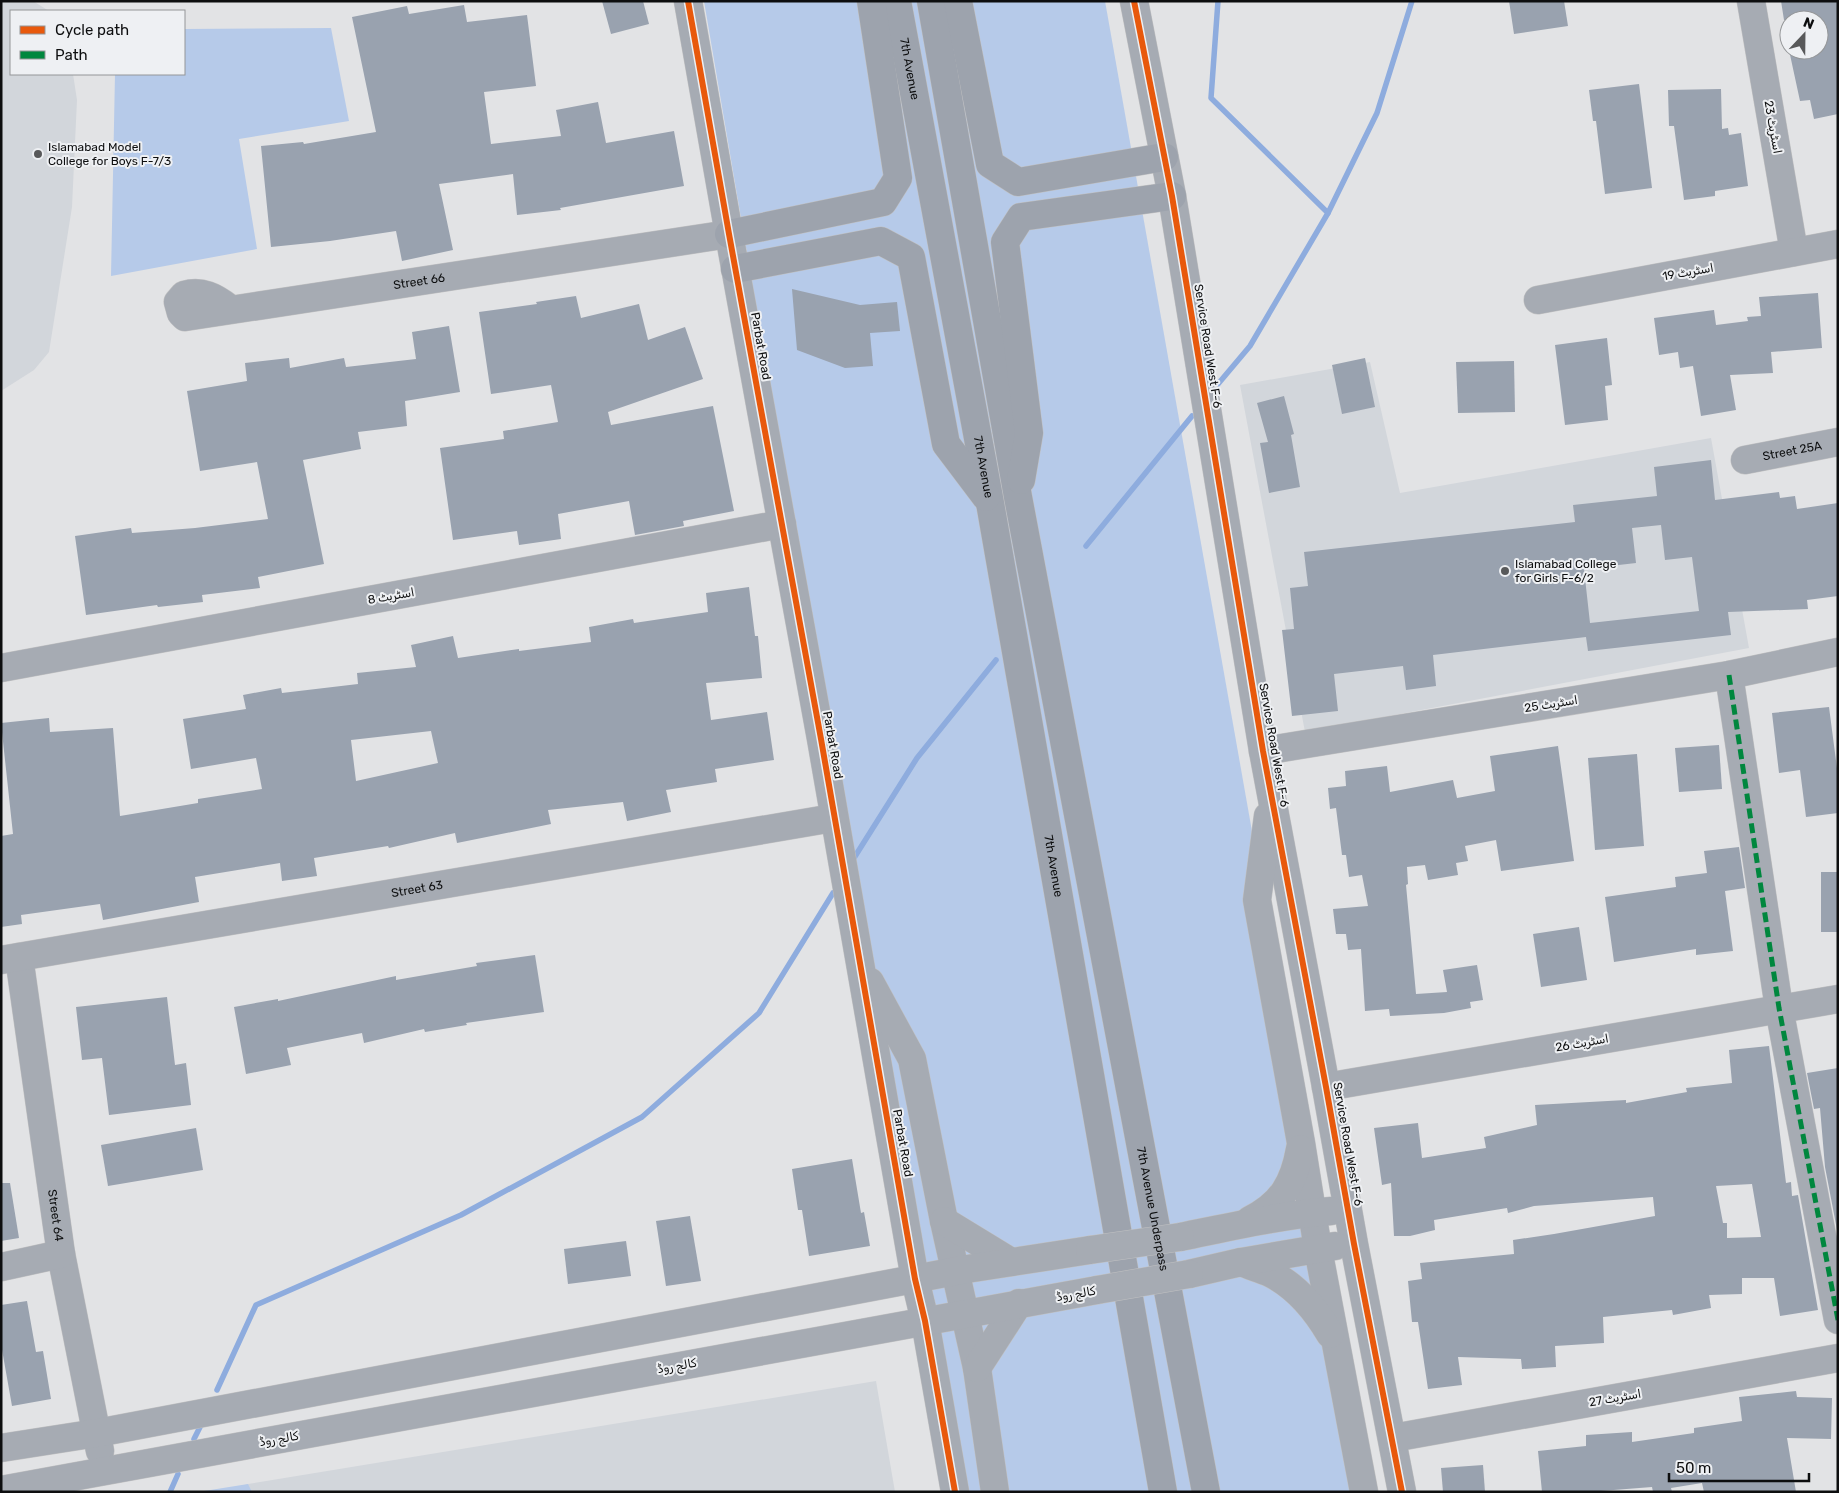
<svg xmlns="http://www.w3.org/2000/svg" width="1839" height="1493" viewBox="0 0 1839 1493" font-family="Rubik,Vazirmatn,sans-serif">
<rect width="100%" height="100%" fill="#e2e3e5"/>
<g fill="#d2d6db">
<polygon points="1,1 33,1 49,11 11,11 11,74 73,74 77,100 72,207 49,352 34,370 1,391"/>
<polygon points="1370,362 1400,493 1711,438 1749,648 1305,732 1240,385"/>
<polygon points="876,1381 895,1492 225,1492 248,1484"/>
</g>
<g fill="#b6cae9">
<polygon points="704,1 1105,1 1369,1492 958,1492"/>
<polygon points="331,28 349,121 239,139 257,249 111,276 115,74 184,74 184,29"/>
<polygon points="248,1484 252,1492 198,1492"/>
</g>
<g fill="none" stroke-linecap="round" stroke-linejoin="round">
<g stroke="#8eacde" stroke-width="5.5">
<polyline points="1218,1 1211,98 1328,213 1250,346 1218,384"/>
<polyline points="1328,213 1377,113 1412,1"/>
<polyline points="1086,546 1192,416"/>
<polyline points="854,858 917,758 996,660"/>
<polyline points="217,1390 256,1305 461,1215 642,1117 759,1013 833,893"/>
<polyline points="194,1439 201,1425"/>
<polyline points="170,1492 178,1474"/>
</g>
</g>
<g fill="#99a2af" fill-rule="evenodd">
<polygon points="602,1 643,1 649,24 611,34"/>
<polygon points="1509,1 1564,1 1568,26 1514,34"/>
<polygon points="1781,1 1838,1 1838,114 1814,119 1810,100 1800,101 1789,50 1819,50 1819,20 1784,20"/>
<polygon points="464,5 467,22 527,15 536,86 484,92 491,144 561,136 556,110 598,102 606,143 674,131 684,186 560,208 561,210 517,215 513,174 439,184 453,250 402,261 396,231 330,241 271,247 261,146 303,142 304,144 376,132 352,17 407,6 409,14"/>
<polygon points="1639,84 1652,188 1605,194 1596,121 1593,121 1589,90"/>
<polygon points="1721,89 1722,129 1728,128 1729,135 1741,133 1748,186 1715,191 1715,196 1684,200 1674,126 1669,126 1668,90"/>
<polygon points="792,289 860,305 897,302 900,331 870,333 873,366 845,368 797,350"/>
<polygon points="1818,293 1822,348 1771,352 1773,373 1730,375 1736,410 1701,416 1693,366 1680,368 1678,352 1659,355 1654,318 1714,310 1716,325 1748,321 1747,317 1761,316 1759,297"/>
<polygon points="576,296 581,318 639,304 648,340 685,327 703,379 608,412 611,425 713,406 734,511 683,521 684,526 635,535 629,501 558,514 561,539 519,545 517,531 453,540 440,448 504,439 503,431 558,422 551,385 491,394 479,312 537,304 536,302"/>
<polygon points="449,326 460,392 405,401 407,426 358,432 361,449 303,460 324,564 258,577 260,588 202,595 203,602 158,607 157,605 86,615 75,536 131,528 132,533 195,528 268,519 257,462 200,471 187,391 247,381 245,363 289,358 290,368 344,358 346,367 416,359 412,332"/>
<polygon points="1607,338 1612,385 1605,386 1608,420 1565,425 1555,345"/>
<polygon points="1365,358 1375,407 1342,414 1332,365"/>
<polygon points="1514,361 1515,412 1458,413 1456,362"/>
<polygon points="1284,396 1294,434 1291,435 1300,487 1269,493 1260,443 1268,442 1257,403"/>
<path d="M 1711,460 L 1715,500 L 1779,492 L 1780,498 L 1795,496 L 1797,509 L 1838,503 L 1838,596 L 1807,600 L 1808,609 L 1728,612 L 1731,635 L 1588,651 L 1586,637 L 1433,655 L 1436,686 L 1406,690 L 1403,666 L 1334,674 L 1338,711 L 1292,716 L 1282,630 L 1294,629 L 1290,588 L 1308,586 L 1304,552 L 1575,522 L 1573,505 L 1657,496 L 1654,467 ZM 1661,525 L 1665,560 L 1692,557 L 1699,611 L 1590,623 L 1584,569 L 1636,563 L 1632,528 Z"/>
<path d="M 749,587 L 755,636 L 758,636 L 762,678 L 706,683 L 711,720 L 767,712 L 774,760 L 715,769 L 717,782 L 666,790 L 671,812 L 627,821 L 623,802 L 548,810 L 551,824 L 457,843 L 455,833 L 389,848 L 388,846 L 314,858 L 317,876 L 282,881 L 280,863 L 195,877 L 199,902 L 103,920 L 100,904 L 21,915 L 22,924 L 1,927 L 1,836 L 13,834 L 1,723 L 49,718 L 50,732 L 113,728 L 120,816 L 198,803 L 198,799 L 262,789 L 256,758 L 191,769 L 183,719 L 246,709 L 243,695 L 281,688 L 282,693 L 358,684 L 357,673 L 416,667 L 411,645 L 453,636 L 458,658 L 519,649 L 519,651 L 591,642 L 589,627 L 633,619 L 634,623 L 708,612 L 706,593 ZM 431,731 L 438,763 L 356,781 L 351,740 Z"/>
<polygon points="1829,707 1838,776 1838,813 1806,817 1800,770 1779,773 1772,713"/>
<polygon points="1719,745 1722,789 1679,792 1675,748"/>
<polygon points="1558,746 1574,861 1501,871 1496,840 1465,846 1468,861 1456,863 1458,875 1428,880 1425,865 1407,867 1408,884 1406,885 1416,994 1447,992 1443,970 1477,965 1483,1000 1470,1002 1471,1008 1444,1013 1390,1016 1389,1009 1365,1011 1361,949 1348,950 1346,934 1336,934 1333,909 1368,906 1362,875 1349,877 1346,855 1342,855 1336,808 1330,809 1328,788 1346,786 1345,771 1387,766 1390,792 1453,780 1457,798 1495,791 1490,756"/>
<polygon points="1637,754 1644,846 1595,850 1588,758"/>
<polygon points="1739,847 1745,888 1725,891 1733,951 1696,955 1696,949 1614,962 1605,897 1676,887 1675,877 1707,873 1704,851"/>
<rect x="1821" y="872" width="17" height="60"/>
<polygon points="1579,927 1587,980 1541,987 1533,934"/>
<polygon points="535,955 544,1012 466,1023 467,1025 425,1032 424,1029 364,1043 362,1033 287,1048 291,1065 246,1074 234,1007 278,999 278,1001 396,976 396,980 477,966 476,963"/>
<polygon points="167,997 175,1065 186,1063 191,1105 109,1115 102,1058 82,1060 76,1007"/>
<path d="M 1769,1046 L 1786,1183 L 1791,1182 L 1792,1196 L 1798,1195 L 1818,1310 L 1780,1316 L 1774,1278 L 1742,1278 L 1742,1294 L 1709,1295 L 1711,1308 L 1673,1315 L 1672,1310 L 1603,1317 L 1604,1343 L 1555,1346 L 1556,1367 L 1522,1369 L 1521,1359 L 1458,1357 L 1462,1385 L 1428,1389 L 1418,1322 L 1412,1322 L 1408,1281 L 1422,1279 L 1420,1263 L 1514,1254 L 1513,1240 L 1554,1234 L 1655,1216 L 1653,1197 L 1534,1206 L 1508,1213 L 1507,1208 L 1434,1220 L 1435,1230 L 1410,1236 L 1394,1236 L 1391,1183 L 1382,1185 L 1374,1128 L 1418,1123 L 1422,1158 L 1486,1148 L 1484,1137 L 1537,1125 L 1535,1105 L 1626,1100 L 1626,1103 L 1687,1092 L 1686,1088 L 1732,1083 L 1729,1050 ZM 1752,1184 L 1761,1237 L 1727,1238 L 1727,1223 L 1723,1223 L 1716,1186 Z"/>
<polygon points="1838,1068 1838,1235 1825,1167 1820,1108 1814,1109 1807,1073"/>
<polygon points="196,1128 203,1170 108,1186 101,1145"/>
<polygon points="852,1159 861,1213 864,1212 870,1246 809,1256 802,1210 798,1210 792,1169"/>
<polygon points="1,1183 10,1183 19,1238 1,1241"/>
<polygon points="690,1216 701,1281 666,1286 656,1221"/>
<polygon points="626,1241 631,1276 568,1284 564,1249"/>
<polygon points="27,1301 36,1352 43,1351 51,1399 12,1406 1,1344 1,1305"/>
<polygon points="1796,1391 1797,1397 1832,1398 1831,1439 1787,1438 1796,1492 1704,1492 1702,1483 1671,1488 1672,1492 1653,1492 1652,1487 1588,1492 1542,1492 1538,1451 1586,1446 1586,1435 1632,1432 1632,1442 1694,1433 1694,1428 1742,1421 1739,1397"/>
<polygon points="1483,1465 1485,1492 1443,1492 1441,1468"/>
</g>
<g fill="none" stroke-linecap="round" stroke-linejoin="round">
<g stroke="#c1c1c2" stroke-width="29">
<g id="minor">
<polyline points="688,1 729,234 821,739 915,1279 925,1321 955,1492"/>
<polyline points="1134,1 1172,196 1263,751 1326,1087 1354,1244 1402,1492"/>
<polyline points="1751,1 1794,252"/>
<polyline points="1538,300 1838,244"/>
<path id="s1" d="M 229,308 C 215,297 202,290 184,295 L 178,302 L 181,313 L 185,317 L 729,234"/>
<path id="s2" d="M 1745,460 L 1838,442"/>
<polyline points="1,668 782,524"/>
<polyline points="1729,675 1779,1008 1838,1320"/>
<polyline points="1263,751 1729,675 1838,652"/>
<polyline points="1268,816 1257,900 1301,1143 1318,1249 1364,1492"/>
<path id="s3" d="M 19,957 L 61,1254 L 100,1451"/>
<path id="s4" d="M 1,960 L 833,818"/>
<polyline points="870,982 912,1059 944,1221 977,1368 995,1492"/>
<polyline points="1326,1087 1838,999"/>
<path d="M 1250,1220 C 1282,1204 1294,1183 1300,1149"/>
<polyline points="944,1221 1011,1262"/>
<path d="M 1180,1237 C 1230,1227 1281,1215 1331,1211"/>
<path d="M 1241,1262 C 1250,1266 1261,1269 1270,1273 C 1296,1286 1316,1310 1330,1334"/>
<polyline points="1,1267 61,1254"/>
<polyline points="1189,1274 1241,1262 1335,1246"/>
<polyline points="977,1368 1019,1303"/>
<polyline points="1393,1438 1838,1358"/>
<polyline points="1,1448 97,1433 967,1269 1090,1250"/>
<polyline points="1,1490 1097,1290"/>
</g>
</g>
<g stroke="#c1c1c2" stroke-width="29">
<g id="major">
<path id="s5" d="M 897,1 L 990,503 L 1163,1492"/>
<path id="s6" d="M 931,1 L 1018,497 L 1206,1492"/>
<polyline points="958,1 990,164 1018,182 1164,157"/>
<polyline points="729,234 883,202 898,178 871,1"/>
<polyline points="735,269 881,241 911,257 946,444 986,497"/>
<polyline points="1021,480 1029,433 1005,242 1021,217 1172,196"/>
</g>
</g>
<use href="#minor" stroke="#a6abb3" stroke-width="28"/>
<use href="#major" stroke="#9da3ad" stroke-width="28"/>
<g stroke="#c1c1c2" stroke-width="29" stroke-linecap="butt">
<g id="minor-bridge">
<polyline points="1090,1250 1180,1237"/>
<polyline points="1097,1290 1189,1274"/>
</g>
</g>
<use href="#minor-bridge" stroke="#a6abb3" stroke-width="28"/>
<polyline stroke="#00873e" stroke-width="5" stroke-dasharray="10 5" stroke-linecap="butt" points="1729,675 1779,1008 1838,1320"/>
<g stroke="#eef0f3" stroke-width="9">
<g id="cycleway">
<polyline points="688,1 729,234 821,739 915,1279 925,1321 955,1492"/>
<polyline points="1134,1 1172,196 1263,751 1326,1087 1354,1244 1402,1492"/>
</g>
</g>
<use href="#cycleway" stroke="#e8590c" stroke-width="6"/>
</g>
<g fill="#58595a" stroke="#eef0f3" stroke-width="2">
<circle cx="38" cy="154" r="5"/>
<circle cx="1505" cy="571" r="5"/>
</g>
<g text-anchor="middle" stroke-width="4" stroke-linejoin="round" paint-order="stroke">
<g font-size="12" fill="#0d0e0f" stroke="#eef0f3">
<text dy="4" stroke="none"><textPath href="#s5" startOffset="69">7th Avenue</textPath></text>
<text transform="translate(1773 127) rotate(80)" y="4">اسٹریٹ 23</text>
<text transform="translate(1688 272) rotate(-10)" y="4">اسٹریٹ 19</text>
<text dy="4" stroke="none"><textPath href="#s1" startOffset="312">Street 66</textPath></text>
<text transform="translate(761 346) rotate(80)" y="4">Parbat Road</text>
<text transform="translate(1208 346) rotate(81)" y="4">Service Road West F-6</text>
<text dy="4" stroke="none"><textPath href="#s2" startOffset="48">Street 25A</textPath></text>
<text dy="4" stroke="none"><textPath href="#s5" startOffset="474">7th Avenue</textPath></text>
<text transform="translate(391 596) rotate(-10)" y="4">اسٹریٹ 8</text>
<text transform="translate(1551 704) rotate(-9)" y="4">اسٹریٹ 25</text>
<text transform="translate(833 745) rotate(80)" y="4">Parbat Road</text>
<text transform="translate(1274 745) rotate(80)" y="4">Service Road West F-6</text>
<text dy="4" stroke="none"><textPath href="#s5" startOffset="879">7th Avenue</textPath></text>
<text dy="4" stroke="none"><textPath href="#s4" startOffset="422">Street 63</textPath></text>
<text transform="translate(1582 1043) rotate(-10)" y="4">اسٹریٹ 26</text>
<text transform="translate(903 1143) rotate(80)" y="4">Parbat Road</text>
<text transform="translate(1348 1144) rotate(80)" y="4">Service Road West F-6</text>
<text dy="4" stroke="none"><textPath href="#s6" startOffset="1228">7th Avenue Underpass</textPath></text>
<text dy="4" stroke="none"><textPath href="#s3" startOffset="261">Street 64</textPath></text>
<text transform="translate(1076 1294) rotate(-10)" y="4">کالج روڈ</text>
<text transform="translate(677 1366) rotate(-10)" y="4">کالج روڈ</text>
<text transform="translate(1615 1398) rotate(-10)" y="4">اسٹریٹ 27</text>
<text transform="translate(279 1439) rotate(-10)" y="4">کالج روڈ</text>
</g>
<g font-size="12" fill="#0d0e0f" stroke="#eef0f3" text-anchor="start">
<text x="48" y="151">Islamabad Model<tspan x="48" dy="14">College for Boys F-7/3</tspan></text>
<text x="1515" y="568">Islamabad College<tspan x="1515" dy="14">for Girls F-6/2</tspan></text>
</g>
</g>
<rect width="1839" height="1493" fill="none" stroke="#0d0e0f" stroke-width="5"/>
<rect x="10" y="10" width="175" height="65" fill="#eef0f3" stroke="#949698"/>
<rect x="20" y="26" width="25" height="8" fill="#e8590c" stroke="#949698"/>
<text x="55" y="35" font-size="15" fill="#0d0e0f">Cycle path</text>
<rect x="20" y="51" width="25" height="8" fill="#00873e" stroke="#949698"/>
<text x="55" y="60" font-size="15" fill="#0d0e0f">Path</text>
<g transform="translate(1804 35) rotate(22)"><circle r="24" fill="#eef0f3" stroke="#949698"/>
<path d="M0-4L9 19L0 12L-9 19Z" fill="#58595a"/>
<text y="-8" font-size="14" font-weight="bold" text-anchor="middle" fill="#0d0e0f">N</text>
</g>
<path d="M1669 1473v8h140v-8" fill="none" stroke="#0d0e0f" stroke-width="2.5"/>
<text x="1676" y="1473" font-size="15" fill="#0d0e0f" stroke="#eef0f3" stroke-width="4" paint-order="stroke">50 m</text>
</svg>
